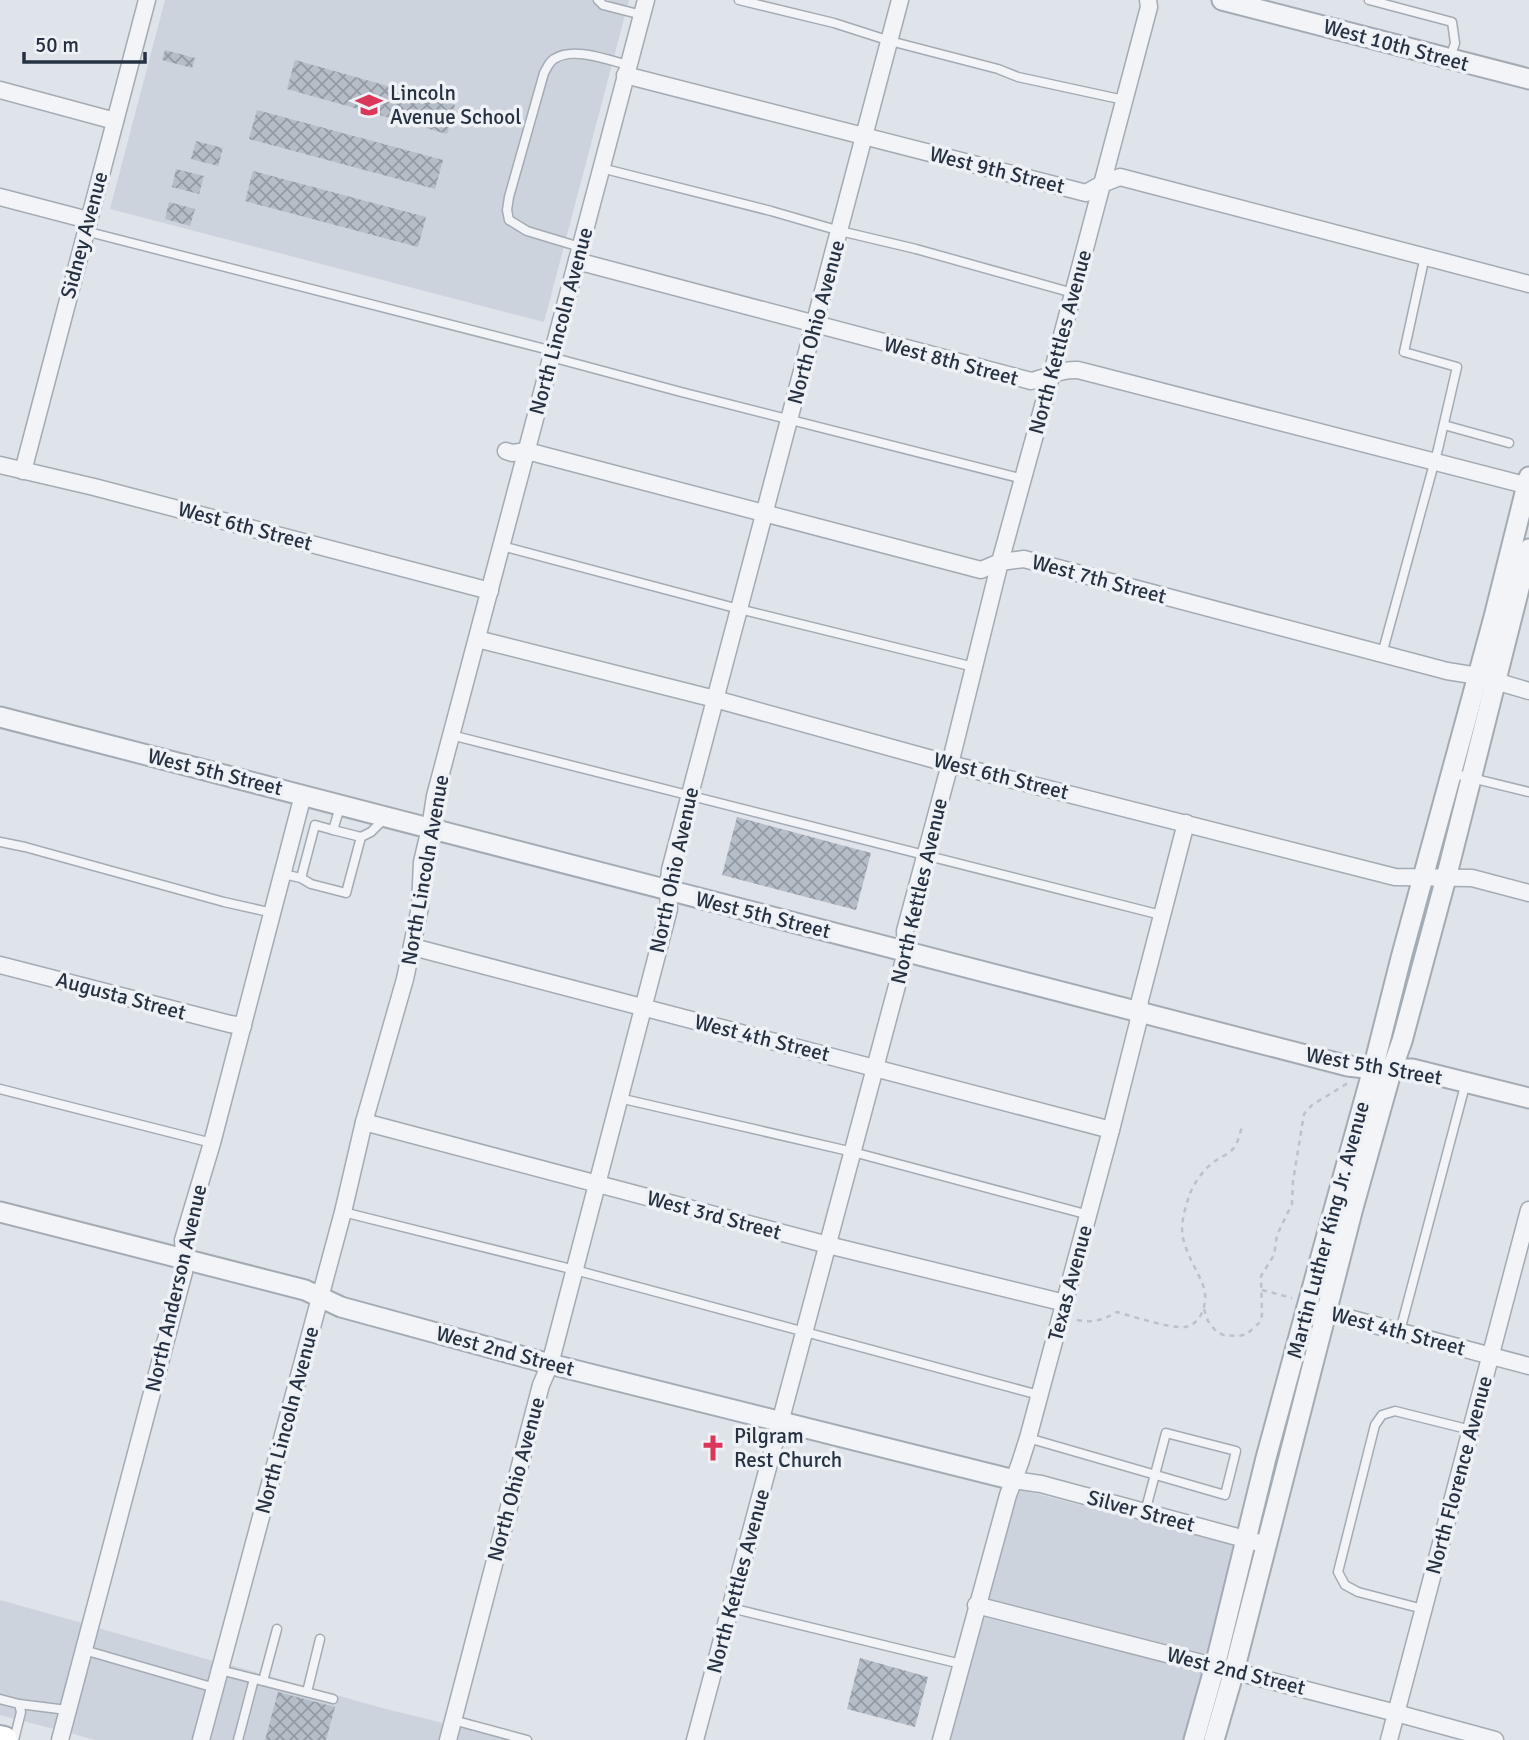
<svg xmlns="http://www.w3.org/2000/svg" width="1529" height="1740" viewBox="0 0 1529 1740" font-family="Signika,sans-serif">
<defs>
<pattern id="building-cross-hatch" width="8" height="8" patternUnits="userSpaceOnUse" patternTransform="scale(1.75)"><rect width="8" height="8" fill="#b5bdc7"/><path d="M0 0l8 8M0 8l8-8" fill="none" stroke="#939aa3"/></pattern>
</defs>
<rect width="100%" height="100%" fill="#dee4e9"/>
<g fill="#ccd3dc">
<polygon points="165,0 629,0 544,322 110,209"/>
<polygon points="1019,1490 1034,1493 1236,1546 1209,1655 987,1598"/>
<polygon points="0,1600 82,1623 54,1729 0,1715"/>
<polygon points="982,1617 1205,1673 1191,1713 1185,1740 949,1740"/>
<polygon points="98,1628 213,1661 192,1740 95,1740 70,1733"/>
<polygon points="230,1665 382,1708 443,1723 439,1740 209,1740"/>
<polygon points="460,1727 512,1740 456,1740"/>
</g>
<g fill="url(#building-cross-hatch)">
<polygon points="165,50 195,58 192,68 162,60"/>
<polygon points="295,60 455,105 447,134 287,89"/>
<polygon points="257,110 443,160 435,189 249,139"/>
<polygon points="196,141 223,148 218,166 191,159"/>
<polygon points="176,169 204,176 199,194 172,187"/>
<polygon points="253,171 426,217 418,247 245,201"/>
<polygon points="169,202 195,209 190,226 165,219"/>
<polygon points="737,817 871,853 856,910 722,875"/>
<polygon points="860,1658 928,1677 915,1727 847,1709"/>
<polygon points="278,1692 335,1707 326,1740 265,1740"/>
</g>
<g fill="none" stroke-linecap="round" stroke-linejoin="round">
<g stroke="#a3abb4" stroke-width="11">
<g id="service">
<polyline points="598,0 603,5 642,15"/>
<polyline points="739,0 834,23 890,41 998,69 1018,77 1124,100"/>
<polyline points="1369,0 1452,22 1455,43 1450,58"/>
<polyline points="601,168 771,211 840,231 916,249 1073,293"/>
<polyline points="85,231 553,351"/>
<path d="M 580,247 L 527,231 L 509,220 L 507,210 L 509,197 L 544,73 C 547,68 549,62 554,59 C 573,46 608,60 628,65"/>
<polyline points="551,357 681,392 1023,479"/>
<polyline points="1444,425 1509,443"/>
<polyline points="502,546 739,609 974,667"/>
<polyline points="1382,654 1438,449 1457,367 1404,352 1425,256"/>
<polyline points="451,735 1161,915"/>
<polyline points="1451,773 1529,792"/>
<polyline points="361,837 371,832 384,819"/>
<polyline points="0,842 25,847 224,902 273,913"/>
<polyline points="283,874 301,878 315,825 333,830 340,807"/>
<polyline points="301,878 311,884 346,893 361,837 333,830"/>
<polyline points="0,1089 212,1143"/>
<polyline points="619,1098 853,1152 1089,1215"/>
<polyline points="343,1212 575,1270 1039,1395"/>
<polyline points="1400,1331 1466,1082"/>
<polyline points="1028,1438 1225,1495 1236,1451 1166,1433 1145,1512"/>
<polyline points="731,1608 961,1664"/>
<polyline points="1423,1609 1358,1592 1345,1585 1338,1572 1375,1425 1382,1415 1395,1411 1471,1430"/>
<polyline points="84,1650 215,1688"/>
<polyline points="220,1670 333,1699"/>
<polyline points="263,1681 277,1629"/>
<polyline points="307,1692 320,1639"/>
<polyline points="0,1699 19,1704 21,1712 14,1740"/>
<polyline points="19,1704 67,1710"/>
<polyline points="453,1720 527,1740"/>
<polyline points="238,1740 254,1679"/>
</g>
</g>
<g stroke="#a3abb4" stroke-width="19">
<g id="minor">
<polyline points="625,75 1086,193 1102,184 1120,177 1529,284"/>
<polyline points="0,90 115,121"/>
<polyline points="0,197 88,220"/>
<path d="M 577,261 L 1031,381 C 1048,378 1058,369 1078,370 L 1529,486"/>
<polyline points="506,451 512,453 527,451 981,570 1000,562 1024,559 1447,671 1478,676 1529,691"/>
<polyline points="0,465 94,487 490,591"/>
<polyline points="23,471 147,0"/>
<polyline points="477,639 715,699 950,764 1395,877 1472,878 1529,893"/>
<polyline points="413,947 1111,1130"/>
<polyline points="0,965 230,1024 243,1026"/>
<polyline points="364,1122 828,1245 1065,1303"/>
<polyline points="1307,1307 1529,1366"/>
<polyline points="1014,1480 1041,1484 1256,1542"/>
<polyline points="976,1605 1396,1713 1495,1740"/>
<polyline points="60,1740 184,1272 185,1261 183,1240 212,1143 303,795"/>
<polyline points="201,1740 343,1212 364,1122 405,979 420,907 422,862 430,828 435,796 646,0"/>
<polyline points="448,1740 541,1385 550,1364 669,909 668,890 670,870 900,0"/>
<polyline points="695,1740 906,952 905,931 950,764 1000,562 1052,373 1149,7 1148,0"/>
<polyline points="941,1740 1008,1495 1020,1463 1028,1438 1111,1130 1138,1023 1140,1000 1186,823"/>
<polyline points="1389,1740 1529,1210"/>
</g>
</g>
<g stroke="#a3abb4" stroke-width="23">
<g id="tertiary">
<polyline points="1222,0 1529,79"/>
<polyline points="0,717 1348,1066 1373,1069 1412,1069 1529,1098"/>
<polyline points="0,1212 305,1290 341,1307 550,1364 1014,1480"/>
<polyline points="1194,1740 1215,1666 1266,1458 1307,1307 1373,1069 1401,958 1494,617 1529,477"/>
<polyline points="1214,1740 1234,1671 1353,1208 1392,1069 1402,1041 1446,878 1529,549"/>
</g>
</g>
<g stroke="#9da9b6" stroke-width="30">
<polyline id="primary" points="0,1739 4,1740"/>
</g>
<g stroke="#bdc2c8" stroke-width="2.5" stroke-dasharray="5 5" stroke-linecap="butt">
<polyline points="1262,1290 1292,1298"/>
<polyline points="1204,1309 1208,1321 1215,1330 1223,1335 1239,1336 1247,1334 1260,1322 1262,1315 1261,1276 1274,1255 1277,1235 1292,1204 1293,1181 1304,1114 1312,1105 1348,1083"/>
<path d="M 1077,1320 C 1092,1323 1103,1320 1117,1312 C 1131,1316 1172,1329 1185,1327 C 1202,1324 1208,1302 1204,1288 C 1198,1271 1187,1256 1183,1238 C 1180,1225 1185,1209 1189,1196 C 1193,1185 1201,1173 1210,1165 C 1216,1159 1226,1156 1232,1150 C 1238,1144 1240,1134 1242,1126"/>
</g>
<use href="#service" stroke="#f2f4f7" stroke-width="8"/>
<use href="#minor" stroke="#f2f4f7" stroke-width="16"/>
<use href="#tertiary" stroke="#f2f4f7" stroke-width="19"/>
<use href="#primary" stroke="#fff" stroke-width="26"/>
</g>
<defs>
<g id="school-bare" transform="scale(2.1)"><path d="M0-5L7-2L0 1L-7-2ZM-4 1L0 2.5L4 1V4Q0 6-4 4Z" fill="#db375b" stroke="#eef2f7" stroke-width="2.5" paint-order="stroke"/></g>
<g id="church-bare" transform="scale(2.1)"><path d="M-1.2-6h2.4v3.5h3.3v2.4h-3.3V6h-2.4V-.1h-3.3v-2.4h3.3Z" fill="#db375b" stroke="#eef2f7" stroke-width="2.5" paint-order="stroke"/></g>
</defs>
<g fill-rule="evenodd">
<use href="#school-bare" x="369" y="105"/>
<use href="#church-bare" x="713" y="1448"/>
</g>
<g text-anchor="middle" stroke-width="7" stroke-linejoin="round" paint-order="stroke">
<g font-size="21" fill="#263242" stroke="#eef2f7">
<text transform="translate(1396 45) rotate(15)" y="7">West 10th Street</text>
<text transform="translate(997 170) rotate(14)" y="7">West 9th Street</text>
<text transform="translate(84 235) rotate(-75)" y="7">Sidney Avenue</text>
<text transform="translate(561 321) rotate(-75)" y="7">North Lincoln Avenue</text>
<text transform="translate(816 322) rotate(-75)" y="7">North Ohio Avenue</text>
<text transform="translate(1060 342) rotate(-75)" y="7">North Kettles Avenue</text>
<text transform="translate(951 361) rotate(15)" y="7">West 8th Street</text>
<text transform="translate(245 526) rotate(15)" y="7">West 6th Street</text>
<text transform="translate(1099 579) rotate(15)" y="7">West 7th Street</text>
<text transform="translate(215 772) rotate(14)" y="7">West 5th Street</text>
<text transform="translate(1001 776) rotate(14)" y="7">West 6th Street</text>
<text transform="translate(425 870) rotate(-80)" y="7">North Lincoln Avenue</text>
<text transform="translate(674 870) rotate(-78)" y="7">North Ohio Avenue</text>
<text transform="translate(919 891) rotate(-77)" y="7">North Kettles Avenue</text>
<text transform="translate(763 915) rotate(14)" y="7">West 5th Street</text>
<text transform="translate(121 996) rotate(15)" y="7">Augusta Street</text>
<text transform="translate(762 1038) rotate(14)" y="7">West 4th Street</text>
<text transform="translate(1374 1066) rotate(10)" y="7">West 5th Street</text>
<text transform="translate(714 1215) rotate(15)" y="7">West 3rd Street</text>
<text transform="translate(1328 1230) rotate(-75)" y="7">Martin Luther King Jr. Avenue</text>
<text transform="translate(1070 1283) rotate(-75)" y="7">Texas Avenue</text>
<text transform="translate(176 1288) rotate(-77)" y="7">North Anderson Avenue</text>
<text transform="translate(1398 1331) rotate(15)" y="7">West 4th Street</text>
<text transform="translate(505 1351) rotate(15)" y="7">West 2nd Street</text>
<text transform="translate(287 1420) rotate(-75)" y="7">North Lincoln Avenue</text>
<text transform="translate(1459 1475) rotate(-75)" y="7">North Florence Avenue</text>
<text transform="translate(516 1479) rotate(-75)" y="7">North Ohio Avenue</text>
<text transform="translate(1141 1511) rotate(15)" y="7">Silver Street</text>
<text transform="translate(738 1581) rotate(-75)" y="7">North Kettles Avenue</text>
<text transform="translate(1236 1671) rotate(14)" y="7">West 2nd Street</text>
</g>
<g font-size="21" fill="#263242" stroke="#eef2f7" text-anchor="start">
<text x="390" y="100">Lincoln<tspan x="390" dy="24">Avenue School</tspan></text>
<text x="734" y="1443">Pilgram<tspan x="734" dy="24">Rest Church</tspan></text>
</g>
</g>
<path d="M24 52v10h121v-10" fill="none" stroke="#263242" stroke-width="3.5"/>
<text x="35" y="52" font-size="21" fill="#263242" stroke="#eef2f7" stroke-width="5" paint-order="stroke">50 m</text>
</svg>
